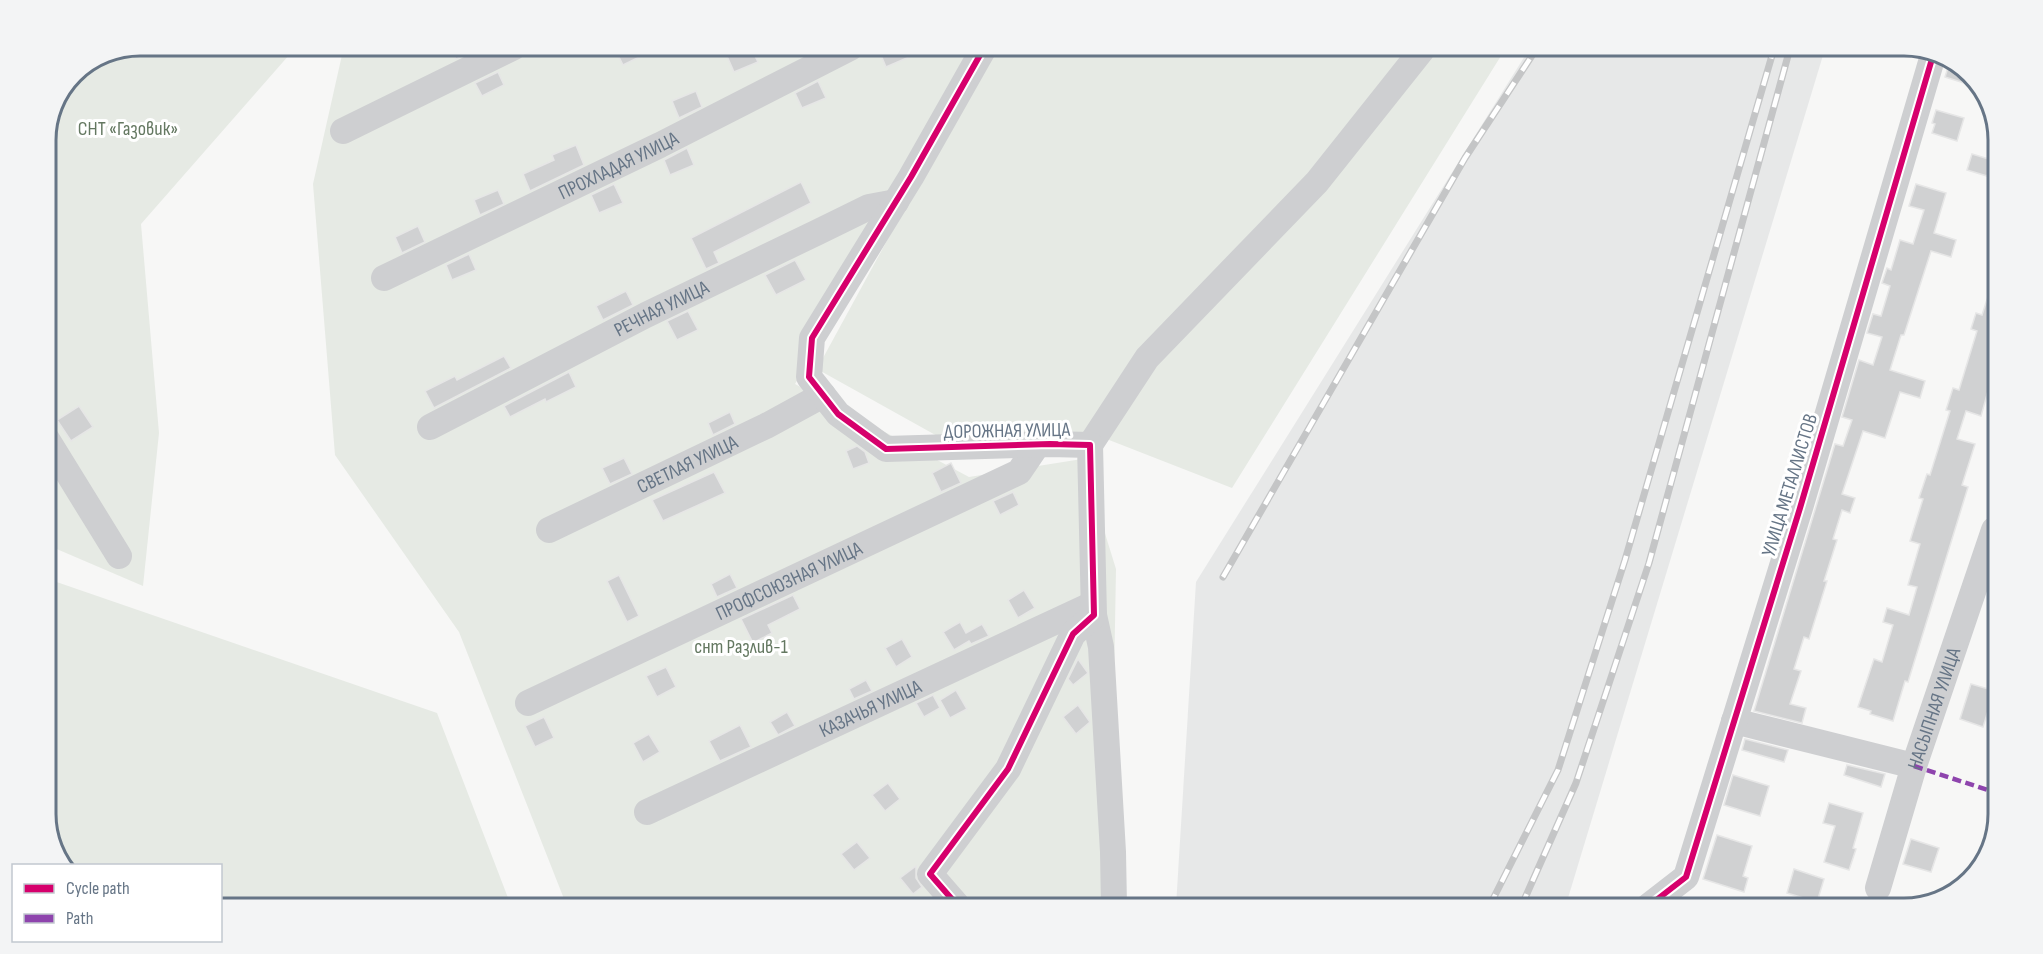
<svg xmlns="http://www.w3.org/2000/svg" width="2043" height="954" viewBox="0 0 2043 954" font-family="'Sofia Sans Condensed',sans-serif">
<rect width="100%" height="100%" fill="#f7f7f6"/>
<polygon fill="#e7e8e8" points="1528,51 1824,52 1565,908 1176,906 1196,582"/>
<g fill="#e6eae4">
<polygon points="140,45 297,46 141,224 159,433 143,586 45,544 45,134 73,73"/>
<polygon points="344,46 988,48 795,384 969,477 1082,459 1116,569 1110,906 566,904 459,632 335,455 313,184"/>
<polygon points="992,48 1504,51 1232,488 1104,438 939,437 817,369"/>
<polygon points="45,578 437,713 510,903 221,902 220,866 62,865 45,821"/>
</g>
<g fill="#d0d1d2" stroke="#e6e6e6" stroke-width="1.5">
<polygon points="450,46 481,46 456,59"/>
<polygon points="614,47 660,47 623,65"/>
<polygon points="723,47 751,48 758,62 734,72"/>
<polygon points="878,48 930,48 886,67"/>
<polygon points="1950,61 1982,87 1983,89 1945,77"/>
<polygon points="498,72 504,85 482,96 475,83"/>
<polygon points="818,81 826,98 802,108 795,93"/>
<polygon points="696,91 702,107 679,118 672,101"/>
<polygon points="1936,110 1964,118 1957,141 1932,133 1935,124 1932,123"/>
<polygon points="576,145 584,165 530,191 523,174 554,160 552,155"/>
<polygon points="687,148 694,165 670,175 664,160"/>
<polygon points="1972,154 1992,160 1987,176 1967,170"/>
<polygon points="801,182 811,203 714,252 719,263 706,269 691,238"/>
<polygon points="614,184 623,203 599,213 591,195"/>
<polygon points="1916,184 1946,193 1934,233 1956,240 1951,257 1931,251 1904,335 1901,335 1890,370 1925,381 1920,398 1900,392 1885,438 1863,431 1842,494 1855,498 1850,513 1842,510 1833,539 1837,540 1824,581 1827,581 1809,639 1804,637 1794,669 1801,671 1790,704 1806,708 1802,723 1754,711 1835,444 1843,446 1852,420 1842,417 1859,360 1873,365 1882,337 1867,333 1873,314 1881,316 1890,286 1882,283 1887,268 1891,270 1900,240 1913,244 1924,210 1909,206"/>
<polygon points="498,190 504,204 480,215 474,200"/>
<polygon points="418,226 425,242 402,253 395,237"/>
<polygon points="469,254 476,270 452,280 446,265"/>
<polygon points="795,260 806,280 776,295 765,275"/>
<polygon points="1993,281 1996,281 1995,366 1981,416 1966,411 1957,439 1975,444 1962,485 1968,487 1908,682 1905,681 1893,721 1870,714 1871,711 1858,707 1874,659 1882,662 1893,625 1883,622 1887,608 1909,615 1917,587 1908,585 1920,544 1910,541 1923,499 1919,498 1927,474 1930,475 1950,411 1946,410 1953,388 1959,390 1977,331 1971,329 1976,313 1982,315"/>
<polygon points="626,291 633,305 603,320 596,306"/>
<polygon points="688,311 698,330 677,340 667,321"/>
<polygon points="504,356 511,368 434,408 425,391 455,376 457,380"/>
<polygon points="569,372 576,387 546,402 545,399 510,417 504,406"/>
<polygon points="79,406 93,427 71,441 57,420"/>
<polygon points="730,412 735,424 713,435 708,423"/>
<polygon points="857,446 865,452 869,463 853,469 846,451"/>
<polygon points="624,458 632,474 610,484 602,468"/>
<polygon points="951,463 961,483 941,492 932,473"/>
<polygon points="714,472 725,493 663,521 652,500"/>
<polygon points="1013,492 1019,505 1000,515 993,501"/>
<polygon points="730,574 737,588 717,597 711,584"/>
<polygon points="619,575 639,616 627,622 607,581"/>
<polygon points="1024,590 1035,608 1018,618 1008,600"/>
<polygon points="793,595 800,609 768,625 772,633 753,643 741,619"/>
<polygon points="960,622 966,633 982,624 989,636 971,644 969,641 954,650 943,632"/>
<polygon points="902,639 912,657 896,667 885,648"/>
<polygon points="1078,659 1088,673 1073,685 1068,679"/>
<polygon points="666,667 676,687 657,697 646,676"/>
<polygon points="866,680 872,691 854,699 849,689"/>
<polygon points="1971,684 1992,690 1992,698 1983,727 1960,719"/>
<polygon points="956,690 967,709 950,718 940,700"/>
<polygon points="933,695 940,708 924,717 916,703"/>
<polygon points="1078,705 1090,722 1076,734 1063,717"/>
<polygon points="787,712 795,726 778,735 770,722"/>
<polygon points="544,717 554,738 535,747 525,726"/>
<polygon points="740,725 751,747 720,761 709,741"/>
<polygon points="649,734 660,752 643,762 633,743"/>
<polygon points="1745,739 1788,750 1784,762 1742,750"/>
<polygon points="1847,765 1885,774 1881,787 1844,775"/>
<polygon points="1733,775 1769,786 1760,816 1724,805"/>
<polygon points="888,783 900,799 885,811 872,795"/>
<polygon points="1829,803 1863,813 1853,848 1856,849 1849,870 1824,862 1835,826 1823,823"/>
<polygon points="1717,835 1752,846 1743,876 1748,878 1744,892 1703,879"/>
<polygon points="1911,839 1939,848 1931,872 1903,864"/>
<polygon points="857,842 870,858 854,870 841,854"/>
<polygon points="916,866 916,878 922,887 913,894 900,878"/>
<polygon points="1794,869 1824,879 1817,902 1787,893"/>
</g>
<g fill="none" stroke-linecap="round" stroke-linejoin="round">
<g stroke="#cecfd1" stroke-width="26">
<polyline points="343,131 514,47"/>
<path id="s1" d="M 384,278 L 660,145 L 850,48"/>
<path id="s2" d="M 430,427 L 646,315 L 818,232 L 869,207 L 896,202"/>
<polyline points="45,436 119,556"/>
<polyline points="1090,445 1147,358 1317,182 1422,50"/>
<path id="s3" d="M 549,530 L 766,426 L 823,395"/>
<polyline points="1094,615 1101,647 1113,852 1114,906"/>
<path id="s4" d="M 528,703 L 1019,472 L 1038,444"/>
<polyline points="1734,721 1914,766"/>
<path id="s5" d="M 647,812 L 1093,604"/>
<path id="s6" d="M 1878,888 L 1914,766 L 1994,530"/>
<polyline points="957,905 930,874 1008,769 1073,634 1094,615 1090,445 1050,444 886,449 838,414 809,377 812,338 911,177 984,48"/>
<polyline points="1646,908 1686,877 1800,508 1934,52"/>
</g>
<g stroke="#c4c5c6" stroke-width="7">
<g id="rail">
<polyline points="1223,577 1465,158 1535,51"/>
<polyline points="1489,907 1558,770 1625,560 1773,52"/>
<polyline points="1521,907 1576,783 1649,563 1789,52"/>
</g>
</g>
<use href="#rail" stroke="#fff" stroke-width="4.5" stroke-dasharray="14" stroke-linecap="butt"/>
<polyline stroke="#8e44ad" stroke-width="4.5" stroke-dasharray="9 4.5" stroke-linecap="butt" points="1914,766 1991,791"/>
<g stroke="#fff" stroke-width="10">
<g id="cycleway">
<polyline points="957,905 930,874 1008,769 1073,634 1094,615 1090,445 1050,444 886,449 838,414 809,377 812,338 911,177 984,48"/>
<polyline points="1646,908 1686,877 1800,508 1934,52"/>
</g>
</g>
<use href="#cycleway" stroke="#d6006c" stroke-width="6"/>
</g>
<g text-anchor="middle" stroke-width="6" stroke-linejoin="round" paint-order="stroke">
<g font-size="20" fill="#647861" stroke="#fff">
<text x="128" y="135">СНТ «Газовик»</text>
<text x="741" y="653">снт Разлив-1</text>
</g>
<g font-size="20" fill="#667586" stroke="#fff">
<text dy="7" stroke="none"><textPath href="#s1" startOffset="260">ПРОХЛАДАЯ УЛИЦА</textPath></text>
<text dy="7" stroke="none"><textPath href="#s2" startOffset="260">РЕЧНАЯ УЛИЦА</textPath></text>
<text transform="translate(1007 430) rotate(-1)" y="7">ДОРОЖНАЯ УЛИЦА</text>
<text dy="7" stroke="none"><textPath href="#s3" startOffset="153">СВЕТЛАЯ УЛИЦА</textPath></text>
<text transform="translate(1789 485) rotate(-73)" y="7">УЛИЦА МЕТАЛЛИСТОВ</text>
<text dy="7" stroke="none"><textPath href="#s4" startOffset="288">ПРОФСОЮЗНАЯ УЛИЦА</textPath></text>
<text dy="7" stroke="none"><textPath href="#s5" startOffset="246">КАЗАЧЬЯ УЛИЦА</textPath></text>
<text dy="7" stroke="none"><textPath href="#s6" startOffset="188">НАСЫПНАЯ УЛИЦА</textPath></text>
</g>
</g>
<path d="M0 0H2043V954H0ZM140 56H1904A84 84 0 0 1 1988 140V814A84 84 0 0 1 1904 898H140A84 84 0 0 1 56 814V140A84 84 0 0 1 140 56Z" fill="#f3f4f5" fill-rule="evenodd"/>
<path fill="none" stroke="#667586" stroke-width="3" d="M140 56H1904A84 84 0 0 1 1988 140V814A84 84 0 0 1 1904 898H140A84 84 0 0 1 56 814V140A84 84 0 0 1 140 56Z"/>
<rect x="12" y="864" width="210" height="78" fill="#ffffff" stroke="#c2c8cf" stroke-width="1.5"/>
<rect x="24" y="884" width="30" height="9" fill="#d6006c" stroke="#c2c8cf" stroke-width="1.5"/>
<text x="66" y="894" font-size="18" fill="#667586">Cycle path</text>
<rect x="24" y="914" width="30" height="9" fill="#8e44ad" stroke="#c2c8cf" stroke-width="1.5"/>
<text x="66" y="924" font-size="18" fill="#667586">Path</text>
</svg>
